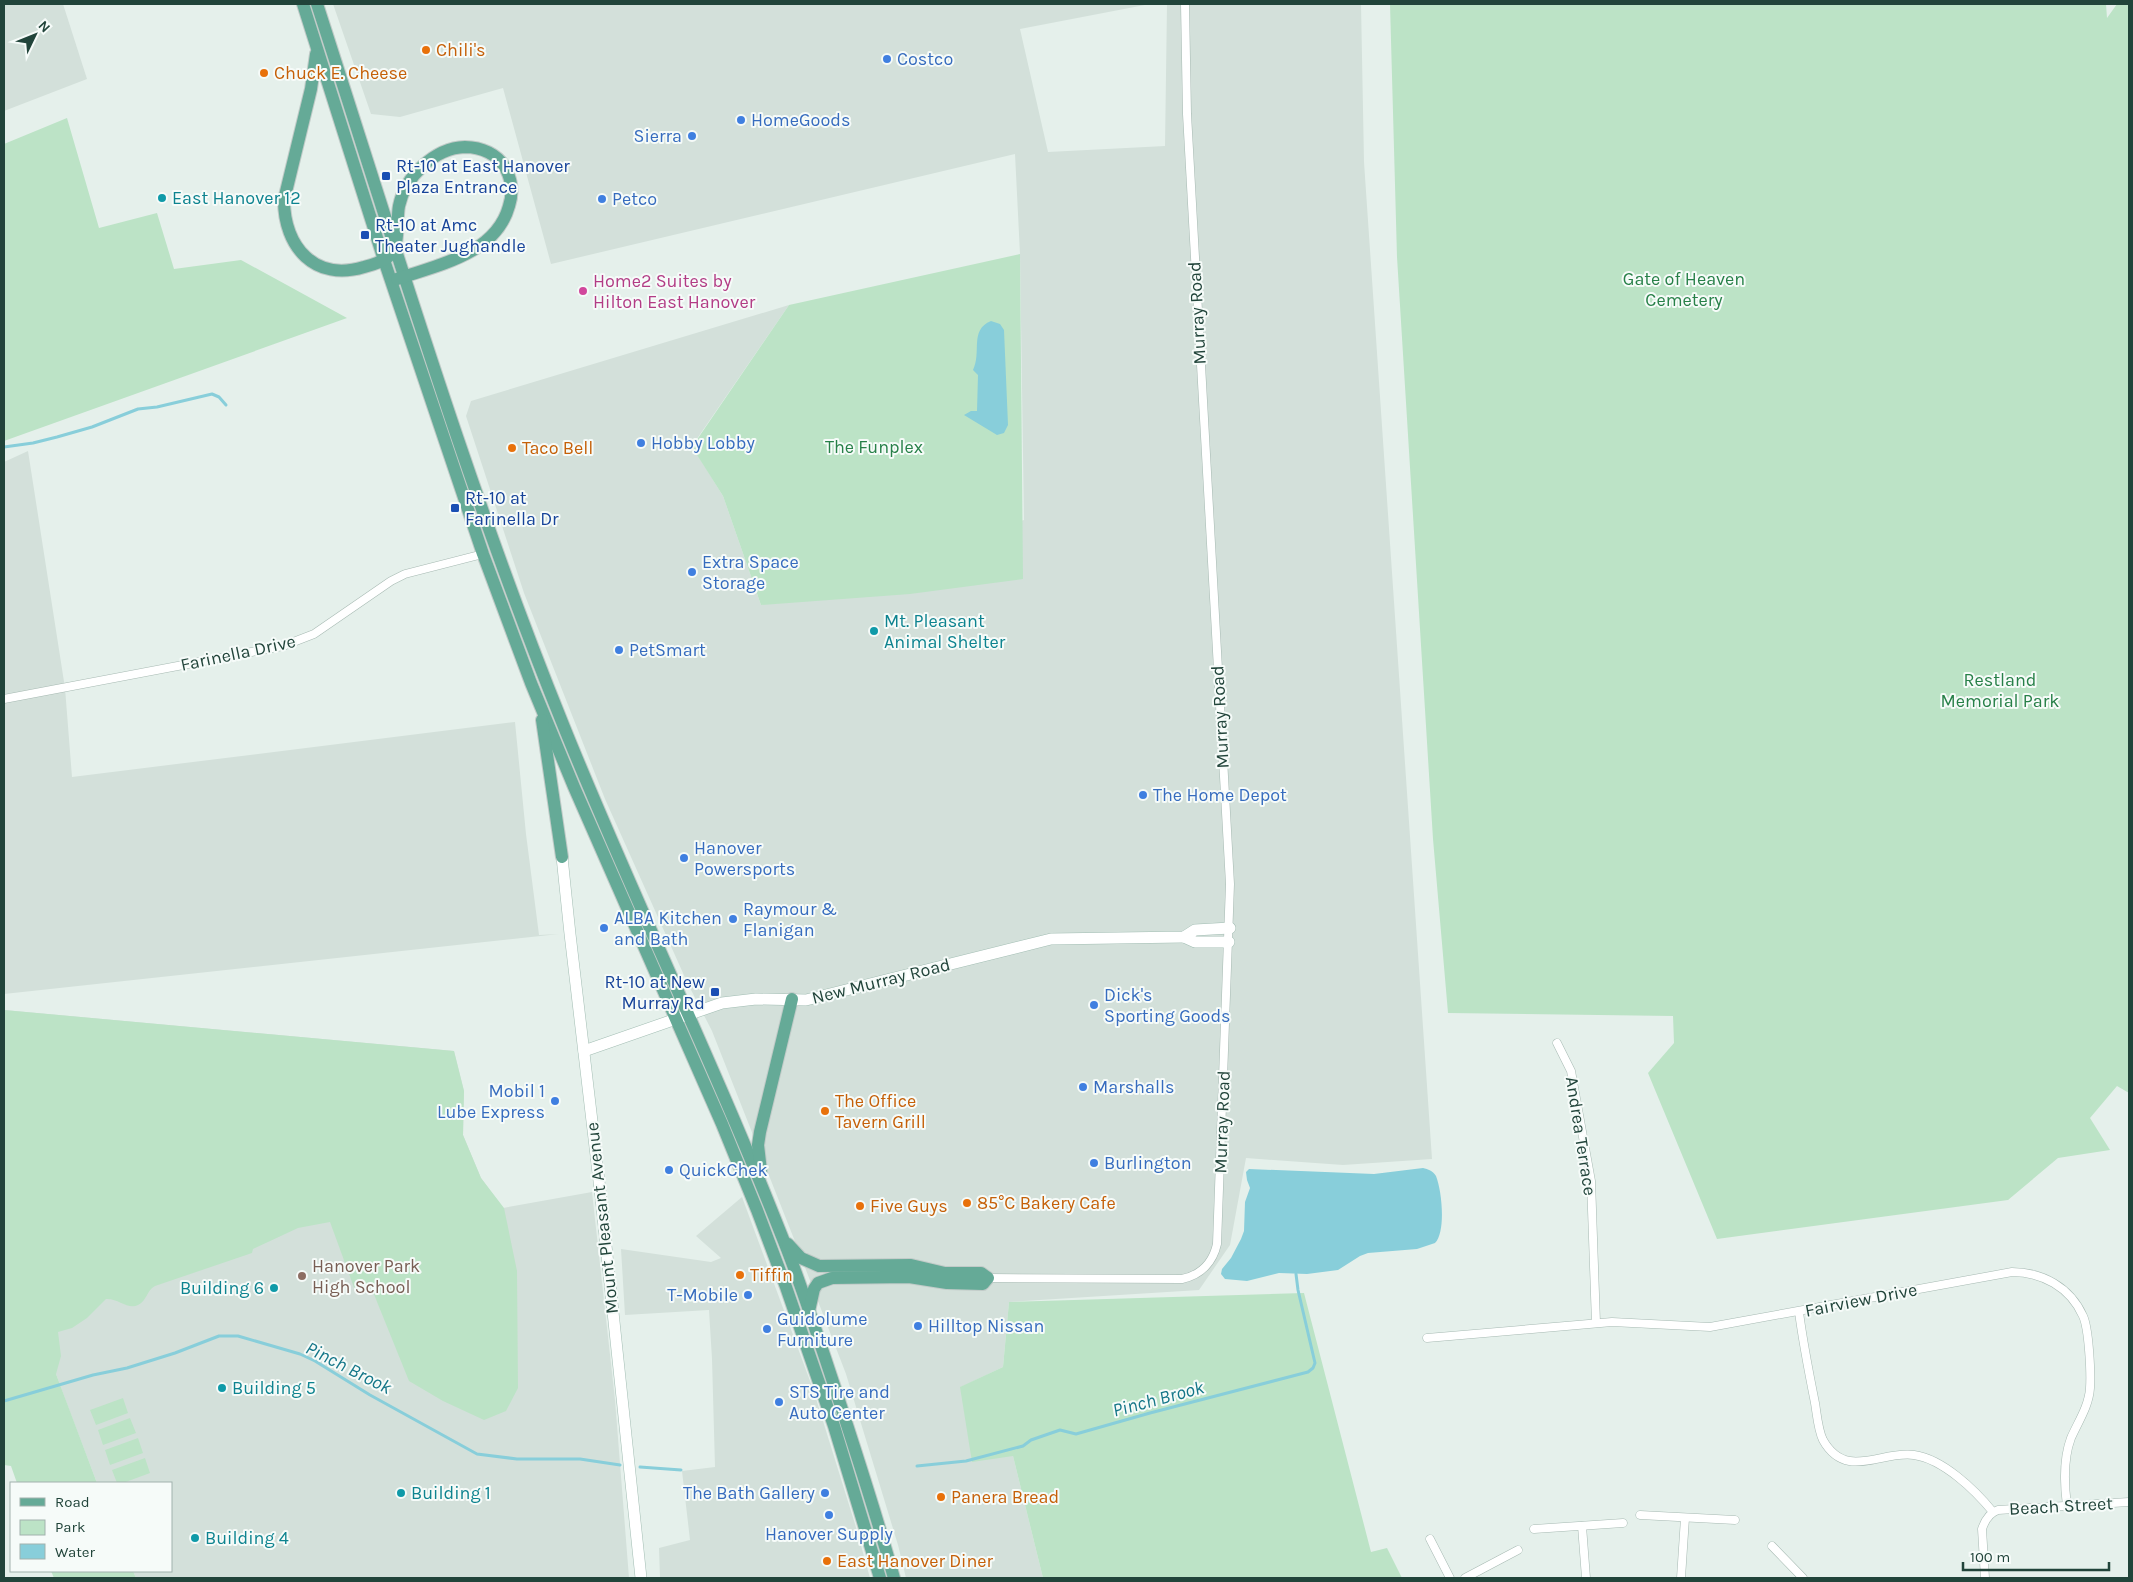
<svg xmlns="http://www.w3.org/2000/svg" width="2133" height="1582" viewBox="0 0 2133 1582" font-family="Karla,sans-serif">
<rect width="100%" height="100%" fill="#e5f0eb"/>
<g fill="#d3e0da">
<polygon points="4,4 63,4 87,79 4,111"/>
<polygon points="333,4 1150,4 1020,29 1048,152 1165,146 1167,4 1361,4 1364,162 1432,1159 1343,1165 1246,1158 1230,1245 1199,1290 1009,1302 1003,1367 961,1387 1013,1456 1043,1578 906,1578 898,1545 846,1374 796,1244 712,1031 687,982 605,799 524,593 466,416 471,401 789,305 692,446 723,496 761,605 1024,520 1020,254 1015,154 551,264 503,88 400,117 371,114"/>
<polygon points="28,451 65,688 72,777 515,722 526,834 539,935 559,934 4,994 4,462"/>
<polygon points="4,1010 454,1051 464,1091 463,1135 481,1178 503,1208 592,1192 615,1400 629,1578 136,1578 133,1571 171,1571 171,1483 97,1483 70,1412 56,1374"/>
<polygon points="742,1197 813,1389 855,1524 870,1578 660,1578 659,1548 690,1540 682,1471 715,1467 712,1359 709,1310 625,1315 621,1249 711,1262 721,1258 696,1236"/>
</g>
<g fill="#bce3c6">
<polygon points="1390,4 2106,4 2107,18 2117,4 2129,4 2129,1093 2117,1086 2090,1118 2110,1150 2058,1158 2008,1200 1717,1239 1648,1073 1674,1043 1673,1016 1448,1013 1433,839 1397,257"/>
<polygon points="67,118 99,228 157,213 174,269 241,260 347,318 4,441 4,144"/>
<polygon points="1020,254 1023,579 910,594 761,605 723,496 692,447 789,305"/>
<path d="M 4,1010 L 454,1051 L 464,1091 L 463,1135 L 481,1178 L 504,1208 L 517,1271 L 518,1388 L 506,1411 L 484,1420 L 443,1401 L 409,1381 L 371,1287 L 356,1293 L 330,1222 L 298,1228 L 253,1249 L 252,1253 L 155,1286 C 146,1291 147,1301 138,1305 C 128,1310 118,1298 106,1299 L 87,1318 L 72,1328 L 58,1332 L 61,1356 L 56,1374 L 97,1483 L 17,1483 L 11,1466 L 4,1465 Z"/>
<polygon points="1304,1293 1371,1552 1387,1548 1402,1578 1043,1578 1013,1456 972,1462 960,1387 1003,1367 1009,1302"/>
<polygon points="123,1398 128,1413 96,1425 90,1410"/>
<polygon points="130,1418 136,1433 103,1445 98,1430"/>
<polygon points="138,1438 143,1453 110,1465 105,1450"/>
<polygon points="145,1458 150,1473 123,1483 117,1483 112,1470"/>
<polygon points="51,1571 133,1571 136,1578 54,1578"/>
</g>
<g fill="#88ceda">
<path d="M 991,321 L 1000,324 L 1004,330 L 1008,425 L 1004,433 L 997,435 L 964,415 L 971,411 L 977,411 L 978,375 L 973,370 C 982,352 969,330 991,321 Z"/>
<path d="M 1423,1168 C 1428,1169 1433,1171 1436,1176 C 1442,1191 1446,1232 1435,1243 L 1417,1249 L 1368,1253 L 1360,1256 L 1338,1270 L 1307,1274 L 1279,1273 L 1247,1281 L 1225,1279 L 1221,1274 L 1222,1269 L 1231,1258 L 1241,1239 L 1244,1231 L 1245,1202 L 1250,1188 L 1247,1180 L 1246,1172 L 1249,1169 L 1374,1174 Z"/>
</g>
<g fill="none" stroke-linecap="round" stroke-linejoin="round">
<g stroke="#88ceda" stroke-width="3">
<polyline points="4,447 33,443 57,437 92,427 138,409 157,407 212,394 219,397 226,405"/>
<polyline points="4,1401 93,1375 127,1368 175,1353 219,1336 238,1336 300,1354 315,1361 370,1395 477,1454 517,1459 580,1459 620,1465"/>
<polyline points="917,1466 966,1461 1023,1446 1031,1440 1060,1430 1076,1434 1150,1413 1308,1372 1313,1368 1315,1363 1298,1290 1296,1274"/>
<polyline points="640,1467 681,1470"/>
</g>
<g stroke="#a6b9b2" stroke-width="9">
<g id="street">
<polyline points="4,699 283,646 314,634 391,581 405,574 483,554"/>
<polyline points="1557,1043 1571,1071 1591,1181 1596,1323"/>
<path d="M 988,1278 L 1182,1279 C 1201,1275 1213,1262 1217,1244 L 1230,884 L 1187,114 L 1185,4"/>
<path d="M 1799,1312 C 1803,1343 1809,1373 1815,1403 C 1817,1415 1818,1430 1823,1440 C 1846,1481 1882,1450 1914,1455 C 1943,1459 1975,1490 1993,1512"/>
<path d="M 1427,1338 L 1612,1322 L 1710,1327 L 2012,1272 C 2042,1272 2070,1287 2083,1316 C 2089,1329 2091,1373 2090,1388 C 2089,1406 2078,1422 2071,1438 C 2063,1459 2064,1483 2067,1506"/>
<polyline points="1640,1515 1735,1520"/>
<polyline points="1582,1526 1586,1578"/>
<polyline points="1534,1529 1623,1523"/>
<polyline points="1430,1539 1450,1578"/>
<polyline points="1772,1546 1803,1578"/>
<polyline points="1465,1578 1518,1550"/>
<polyline points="1681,1578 1685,1518"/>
<path d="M 1985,1578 L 1982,1529 C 1985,1520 1989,1513 1998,1510 L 2129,1502"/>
</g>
</g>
<g stroke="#a2bdb3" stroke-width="12">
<g id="secondary">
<polyline points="562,857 570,934 601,1198 641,1578"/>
<polyline points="1184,937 1195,942 1229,942"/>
<polyline points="584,1051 722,1003 756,999 806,1000 1051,939 1184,937 1195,930 1230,928"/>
</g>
</g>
<g stroke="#c1cbc8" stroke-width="14">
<g id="primary">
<polyline points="303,4 384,260 483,554 531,683 574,787 722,1124 757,1210 786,1287 834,1426 880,1578"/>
<path d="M 317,4 C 395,245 467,487 562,722 C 631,894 713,1061 781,1234 C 801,1283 817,1334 834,1385 C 855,1449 876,1513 894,1578"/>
<path d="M 316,54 L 311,89 L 284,200 C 284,247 315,282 364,267 C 372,265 381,263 388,257 C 401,247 396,221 399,206 C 405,177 434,148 465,147 C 481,147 498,154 506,169 C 512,181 513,194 509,206 C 496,254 438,265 397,279"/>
<polyline points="542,720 562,857"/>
<polyline points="761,1171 758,1145 760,1132 792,999"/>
<polyline points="788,1244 801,1258 819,1266 911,1265 945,1273 981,1273 988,1278 983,1284 947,1283 909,1277 832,1278 818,1283 814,1289 809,1311"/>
</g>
</g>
<use href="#street" stroke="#fff" stroke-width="8"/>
<use href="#secondary" stroke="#fff" stroke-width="11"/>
<use href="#primary" stroke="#65aa97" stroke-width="12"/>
</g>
<g fill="#e8710a" stroke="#f6fbf9" stroke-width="2">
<circle cx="426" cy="50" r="5"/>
<circle cx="264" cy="73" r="5"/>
<circle cx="512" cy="448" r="5"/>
<circle cx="825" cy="1111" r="5"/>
<circle cx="967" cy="1203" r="5"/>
<circle cx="860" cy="1206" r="5"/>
<circle cx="740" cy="1275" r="5"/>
<circle cx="941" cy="1497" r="5"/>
<circle cx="827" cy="1561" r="5"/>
</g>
<g fill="#3f7fe0" stroke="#f6fbf9" stroke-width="2">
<circle cx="887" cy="59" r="5"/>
<circle cx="741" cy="120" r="5"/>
<circle cx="692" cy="136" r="5"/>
<circle cx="602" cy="199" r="5"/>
<circle cx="641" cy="443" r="5"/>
<circle cx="692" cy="572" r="5"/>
<circle cx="619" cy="650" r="5"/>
<circle cx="1143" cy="795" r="5"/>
<circle cx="684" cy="858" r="5"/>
<circle cx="733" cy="919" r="5"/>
<circle cx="604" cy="928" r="5"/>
<circle cx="1094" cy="1005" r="5"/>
<circle cx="1083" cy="1087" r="5"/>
<circle cx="555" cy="1101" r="5"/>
<circle cx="1094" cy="1163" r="5"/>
<circle cx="669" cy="1170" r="5"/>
<circle cx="748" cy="1295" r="5"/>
<circle cx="918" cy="1326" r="5"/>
<circle cx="767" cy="1329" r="5"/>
<circle cx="779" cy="1402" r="5"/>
<circle cx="825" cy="1493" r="5"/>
<circle cx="829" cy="1515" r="5"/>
</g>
<g fill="#1a4fb4" stroke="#f6fbf9" stroke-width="2">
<rect x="381" y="171" width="10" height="10" rx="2.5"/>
<rect x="360" y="230" width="10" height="10" rx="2.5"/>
<rect x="450" y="503" width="10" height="10" rx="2.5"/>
<rect x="710" y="987" width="10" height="10" rx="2.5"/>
</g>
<g fill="#0f9aa8" stroke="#f6fbf9" stroke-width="2">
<circle cx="162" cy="198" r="5"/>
<circle cx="874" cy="631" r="5"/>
<circle cx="274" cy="1288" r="5"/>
<circle cx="222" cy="1388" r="5"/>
<circle cx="401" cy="1493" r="5"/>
<circle cx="195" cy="1538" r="5"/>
</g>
<circle fill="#d1479c" stroke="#f6fbf9" stroke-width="2" cx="583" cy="291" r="5"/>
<circle fill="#8d6e63" stroke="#f6fbf9" stroke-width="2" cx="302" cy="1276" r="5"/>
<g text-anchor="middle" stroke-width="4" stroke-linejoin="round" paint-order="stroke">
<g font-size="18" fill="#c56008" stroke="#f6fbf9" text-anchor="start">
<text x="436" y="56">Chili's</text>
<text x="274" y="79">Chuck E. Cheese</text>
<text x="522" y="454">Taco Bell</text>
<text x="835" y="1107">The Office<tspan x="835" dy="21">Tavern Grill</tspan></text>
<text x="977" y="1209">85°C Bakery Cafe</text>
<text x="870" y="1212">Five Guys</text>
<text x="750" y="1281">Tiffin</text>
<text x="951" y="1503">Panera Bread</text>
<text x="837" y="1567">East Hanover Diner</text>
</g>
<g font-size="18" fill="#366cbe" stroke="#f6fbf9" text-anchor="start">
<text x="897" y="65">Costco</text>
<text x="751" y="126">HomeGoods</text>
<text x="682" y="142" text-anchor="end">Sierra</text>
<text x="612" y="205">Petco</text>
<text x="651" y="449">Hobby Lobby</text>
<text x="702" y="568">Extra Space<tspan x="702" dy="21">Storage</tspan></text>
<text x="629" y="656">PetSmart</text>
<text x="1153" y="801">The Home Depot</text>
<text x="694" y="854">Hanover<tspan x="694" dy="21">Powersports</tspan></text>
<text x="743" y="915">Raymour &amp;<tspan x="743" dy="21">Flanigan</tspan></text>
<text x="614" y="924">ALBA Kitchen<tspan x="614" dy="21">and Bath</tspan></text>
<text x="1104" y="1001">Dick's<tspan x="1104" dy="21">Sporting Goods</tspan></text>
<text x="1093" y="1093">Marshalls</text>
<text x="545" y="1097" text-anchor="end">Mobil 1<tspan x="545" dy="21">Lube Express</tspan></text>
<text x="1104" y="1169">Burlington</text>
<text x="679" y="1176">QuickChek</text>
<text x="738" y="1301" text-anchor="end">T-Mobile</text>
<text x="777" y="1325">Guidolume<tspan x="777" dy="21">Furniture</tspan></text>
<text x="928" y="1332">Hilltop Nissan</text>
<text x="789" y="1398">STS Tire and<tspan x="789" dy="21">Auto Center</tspan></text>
<text x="815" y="1499" text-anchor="end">The Bath Gallery</text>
<text x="829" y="1540" text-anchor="middle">Hanover Supply</text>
</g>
<g font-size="18" fill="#164399" stroke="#f6fbf9" text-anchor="start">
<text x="396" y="172">Rt-10 at East Hanover<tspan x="396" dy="21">Plaza Entrance</tspan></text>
<text x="375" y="231">Rt-10 at Amc<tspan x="375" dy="21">Theater Jughandle</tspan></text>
<text x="465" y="504">Rt-10 at<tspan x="465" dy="21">Farinella Dr</tspan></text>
<text x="705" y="988" text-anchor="end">Rt-10 at New<tspan x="705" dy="21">Murray Rd</tspan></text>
</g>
<g font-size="18" fill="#0d838f" stroke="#f6fbf9" text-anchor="start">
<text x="172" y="204">East Hanover 12</text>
<text x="884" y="627">Mt. Pleasant<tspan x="884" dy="21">Animal Shelter</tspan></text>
<text x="264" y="1294" text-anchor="end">Building 6</text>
<text x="232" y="1394">Building 5</text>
<text x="411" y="1499">Building 1</text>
<text x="205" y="1544">Building 4</text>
</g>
<g font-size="18" fill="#278048" stroke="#f6fbf9">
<text x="1684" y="285">Gate of Heaven<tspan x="1684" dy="21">Cemetery</tspan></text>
<text x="874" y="453">The Funplex</text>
<text x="2000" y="686">Restland<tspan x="2000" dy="21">Memorial Park</tspan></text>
</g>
<g font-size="18" fill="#b23c85" stroke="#f6fbf9" text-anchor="start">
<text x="593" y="287">Home2 Suites by<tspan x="593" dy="21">Hilton East Hanover</tspan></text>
</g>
<g font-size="18" fill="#21443a" stroke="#f6fbf9">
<text transform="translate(1197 313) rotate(-93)" y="6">Murray Road</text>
<text transform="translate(238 653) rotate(-12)" y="6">Farinella Drive</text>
<text transform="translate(1220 717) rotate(-93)" y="6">Murray Road</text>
<text transform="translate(881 981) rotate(-14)" y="6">New Murray Road</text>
<text transform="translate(1222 1122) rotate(-88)" y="6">Murray Road</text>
<text transform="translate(1581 1136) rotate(81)" y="6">Andrea Terrace</text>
<text transform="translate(602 1218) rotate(-96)" y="6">Mount Pleasant Avenue</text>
<text transform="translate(1861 1300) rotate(-11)" y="6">Fairview Drive</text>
<text transform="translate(2061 1506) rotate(-3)" y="6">Beach Street</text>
</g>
<g font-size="18" fill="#785e54" stroke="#f6fbf9" text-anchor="start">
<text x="312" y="1272">Hanover Park<tspan x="312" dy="21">High School</tspan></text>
</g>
<g font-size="19" font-style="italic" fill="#147688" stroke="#f6fbf9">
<text transform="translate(349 1367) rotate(27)" y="7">Pinch Brook</text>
<text transform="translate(1158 1398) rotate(-15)" y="7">Pinch Brook</text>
</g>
</g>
<rect width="2133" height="1582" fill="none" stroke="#21443a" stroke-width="10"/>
<rect x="10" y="1482" width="162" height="90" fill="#f6fbf9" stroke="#a1b2ad"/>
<rect x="20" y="1498" width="25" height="8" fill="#65aa97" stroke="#a1b2ad"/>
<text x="55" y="1507" font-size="15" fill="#21443a">Road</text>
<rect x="20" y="1520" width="25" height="15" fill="#bce3c6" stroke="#a1b2ad"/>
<text x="55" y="1532" font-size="15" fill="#21443a">Park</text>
<rect x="20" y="1544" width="25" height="15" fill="#88ceda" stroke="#a1b2ad"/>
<text x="55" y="1557" font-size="15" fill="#21443a">Water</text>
<g transform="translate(35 35) rotate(47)" stroke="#f6fbf9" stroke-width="4" paint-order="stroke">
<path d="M0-4L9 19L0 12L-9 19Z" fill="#21443a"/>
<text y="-8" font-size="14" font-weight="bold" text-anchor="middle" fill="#21443a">N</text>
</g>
<path d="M1963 1562v8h146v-8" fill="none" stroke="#21443a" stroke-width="2.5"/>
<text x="1970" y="1562" font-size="15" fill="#21443a" stroke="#f6fbf9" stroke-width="4" paint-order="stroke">100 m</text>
</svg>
